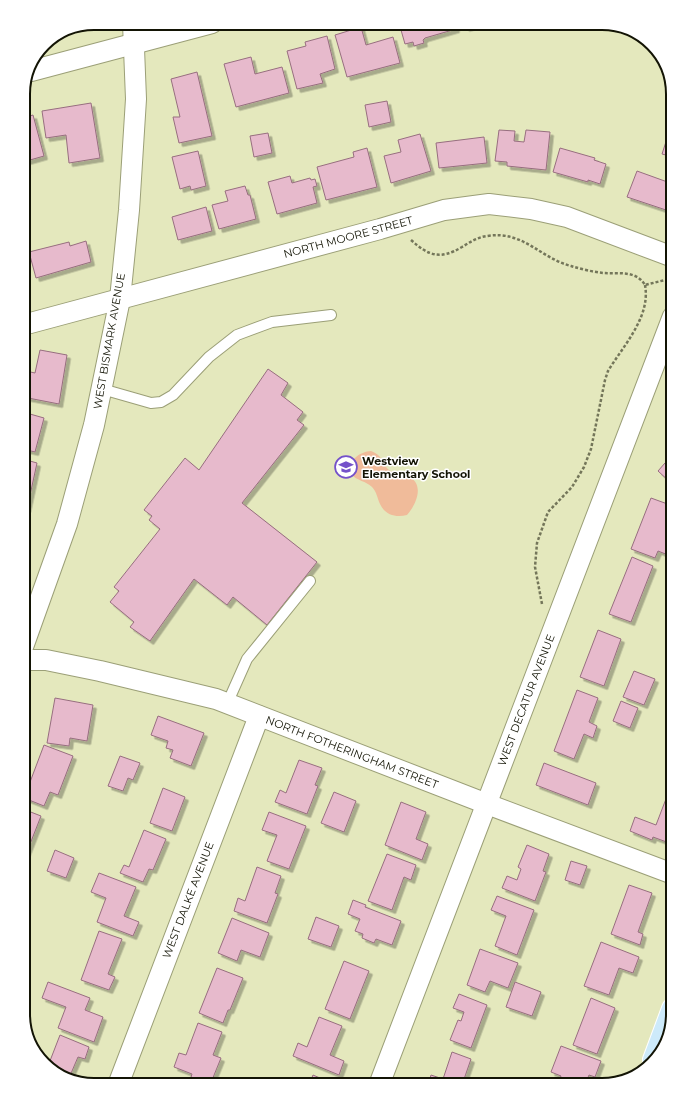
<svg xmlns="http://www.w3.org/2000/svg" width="696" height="1108" viewBox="0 0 696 1108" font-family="Montserrat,sans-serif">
<defs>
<filter id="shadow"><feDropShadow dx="3.5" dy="3.5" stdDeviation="0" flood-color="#0004"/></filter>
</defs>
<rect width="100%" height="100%" fill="#e4e8bd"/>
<path fill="#f0bb9a" d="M 371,451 C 384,456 380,462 389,470 C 395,475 400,474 407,476 C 426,483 416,505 407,515 C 396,518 385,515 380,504 C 377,498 377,492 372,487 C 366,481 357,481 351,474 C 347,461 359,452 371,451 Z"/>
<g fill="#e7bacc" stroke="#976e7f" filter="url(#shadow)">
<polygon points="399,23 455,23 456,29 425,38 423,40 424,43 414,46 413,42 405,44"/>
<polygon points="465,23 482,23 466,28"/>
<polygon points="361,27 366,45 393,37 400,63 347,77 335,35"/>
<polygon points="327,36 335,69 320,74 323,83 297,89 287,51 306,46 305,42"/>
<polygon points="647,41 654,49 646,48"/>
<polygon points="251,57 255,74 282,67 289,93 236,107 224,64"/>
<polygon points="197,72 212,136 179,143 173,117 180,117 171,79"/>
<polygon points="387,101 391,122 369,127 365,105"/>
<polygon points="91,103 100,158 69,163 66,135 46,138 42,111"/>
<polygon points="33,115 44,156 23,162 23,118"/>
<polygon points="673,120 673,157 662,154"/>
<polygon points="499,130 515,131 514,141 524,142 526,130 550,132 546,170 507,166 507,162 495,161"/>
<polygon points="268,133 272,153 254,157 250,136"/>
<polygon points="420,134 431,171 391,183 384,156 401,152 398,140"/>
<polygon points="484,137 487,163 439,168 436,143"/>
<polygon points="367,148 377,187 326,200 317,167 354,157 353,152"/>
<polygon points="560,148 595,158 594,160 606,164 600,184 588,180 588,182 553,172"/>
<polygon points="198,151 206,186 191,190 190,186 180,189 172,157"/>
<polygon points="637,171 673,184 672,212 627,197"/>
<polygon points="290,176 292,183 310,178 311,180 315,179 317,186 313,187 317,203 277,214 268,182"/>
<polygon points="245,186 248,195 250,195 256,219 219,229 212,205 228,201 225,191"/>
<polygon points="206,207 212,231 178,240 172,217"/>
<polygon points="86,241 91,262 36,278 29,252 69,242 70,246"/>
<polygon points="23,273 26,283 23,284"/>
<polygon points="40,350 67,355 59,404 23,397 23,387 26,371 35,373"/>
<polygon points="268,369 288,383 281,395 303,412 297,420 304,425 242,503 317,562 267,625 233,597 227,605 194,579 150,641 130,627 134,622 110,602 119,591 114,587 160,529 149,520 152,516 144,510 185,458 199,470"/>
<polygon points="23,412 44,418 35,452 23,449"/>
<polygon points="23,459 37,463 27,509 23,508"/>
<polygon points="665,463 673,470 673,479 670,482 658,471"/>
<polygon points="651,498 673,506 673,538 672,541 673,542 673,557 658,551 655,558 631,549"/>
<polygon points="632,557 653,566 631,622 609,614"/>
<polygon points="598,630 621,639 604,686 580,677"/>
<polygon points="634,671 655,679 644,705 623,697"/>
<polygon points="577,690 598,698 589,722 597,726 593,738 584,734 574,759 554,751"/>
<polygon points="55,698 93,705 87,741 70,738 69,746 47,743"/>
<polygon points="621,701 638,708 630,728 613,721"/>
<polygon points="158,716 204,733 191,766 170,758 173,750 166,748 168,741 151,735"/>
<polygon points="44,745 73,756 58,795 50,792 44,806 24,798"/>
<polygon points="120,756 140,763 133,780 128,778 123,791 108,786"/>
<polygon points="299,760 322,768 315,785 318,786 307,814 275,802 280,790 286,793"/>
<polygon points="544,763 596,783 588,805 536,785"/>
<polygon points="163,788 185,797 172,831 150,823"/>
<polygon points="669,791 673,793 673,841 672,844 653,837 652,840 630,831 635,817 656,825"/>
<polygon points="334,792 356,801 344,832 321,823"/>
<polygon points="401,802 426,812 416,839 428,844 422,860 385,845"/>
<polygon points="23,809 41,816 23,862"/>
<polygon points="269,812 306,826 289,869 267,861 277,835 262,830"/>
<polygon points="144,830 166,839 153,870 149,869 143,882 120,873 124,865 129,867"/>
<polygon points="527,845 549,854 543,871 546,872 535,901 502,888 507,876 517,880 521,869 518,867"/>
<polygon points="55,850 74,858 66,878 47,871"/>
<polygon points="387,854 416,865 411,880 404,877 392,910 368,901"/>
<polygon points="571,861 587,866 580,885 565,880"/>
<polygon points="257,867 281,876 275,893 278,894 267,923 234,911 238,898 245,901"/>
<polygon points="99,873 136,887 124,916 139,922 133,936 97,922 106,898 91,892"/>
<polygon points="629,885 652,893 638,932 643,934 640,945 611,934"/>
<polygon points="497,896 534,910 517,955 495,946 506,916 491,910"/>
<polygon points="353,900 366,905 365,907 401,921 392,945 376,939 374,943 362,938 363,934 355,931 360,919 348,914"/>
<polygon points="316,917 339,926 331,947 308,939"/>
<polygon points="232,918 269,933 260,957 241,950 237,961 218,953"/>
<polygon points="99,931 122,939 108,974 115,977 109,990 81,980"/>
<polygon points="601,942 639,957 633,973 619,968 609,995 584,986"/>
<polygon points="480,949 518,963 508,988 490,981 485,992 467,985"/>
<polygon points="344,961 369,971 350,1019 325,1009"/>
<polygon points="217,968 243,978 230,1010 228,1010 223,1023 199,1013"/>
<polygon points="48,982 90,998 85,1010 103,1017 94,1042 58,1028 66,1007 42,998"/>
<polygon points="515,982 541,992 532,1016 506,1007"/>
<polygon points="459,994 487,1005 471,1048 450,1040 458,1020 461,1021 464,1012 453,1008"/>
<polygon points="591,998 615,1008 597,1054 573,1045"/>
<polygon points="319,1017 342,1026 330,1055 344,1061 339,1075 293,1056 298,1043 307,1047"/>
<polygon points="198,1023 222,1032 213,1055 221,1058 210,1085 191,1077 192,1074 174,1067 179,1053 186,1055"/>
<polygon points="60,1035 89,1047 85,1059 78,1057 69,1078 55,1073 48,1066"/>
<polygon points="561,1046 601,1061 595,1077 589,1075 585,1085 557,1085 561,1076 551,1072"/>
<polygon points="452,1052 471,1059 462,1085 428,1085 431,1075 443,1079"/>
<polygon points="313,1075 334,1084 334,1085 309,1085"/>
<polygon points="188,1081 198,1085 186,1085"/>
</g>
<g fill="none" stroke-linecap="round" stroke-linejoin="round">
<g stroke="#9b9f77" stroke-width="12">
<g id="lane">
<polyline points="102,389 151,403 161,402 173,395 209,357 237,335 272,322 331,315"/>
<polyline points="227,704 247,659 310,581"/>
</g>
</g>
<g stroke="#9b9f77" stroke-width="22">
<g id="street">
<polyline points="31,71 212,23"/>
<polyline points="23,325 380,229 444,210 489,204 531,209 567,217 673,257"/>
<polyline points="23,647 67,524 94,425 106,367 120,299 129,210 136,99 133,23"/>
<polyline points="23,660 46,660 100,671 216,699 487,804 673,874"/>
<polyline points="118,1085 259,716"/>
<polyline points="379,1085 673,316"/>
</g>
</g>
<g stroke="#fff" stroke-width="24">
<polyline id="primary" points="654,1060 673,1009"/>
</g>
<g stroke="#74765a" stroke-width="2.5" stroke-dasharray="3 2" stroke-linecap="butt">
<path d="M 411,240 C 429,256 440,260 462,247 C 470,242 478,237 487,236 C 523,230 540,258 571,266 C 581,269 593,272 604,273 C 619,274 636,270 645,285 L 665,280"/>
<path d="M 542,604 L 535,567 L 537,543 L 548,512 L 572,487 L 584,467 L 591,449 L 605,380 L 608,371 C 623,346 651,317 645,285"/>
</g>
<use href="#lane" stroke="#fff" stroke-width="10"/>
<use href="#street" stroke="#fff" stroke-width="20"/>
<use href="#primary" stroke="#cdeafa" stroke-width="22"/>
</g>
<defs>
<g id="school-ring" transform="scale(1.15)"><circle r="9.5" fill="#fff" stroke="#7451ca" stroke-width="1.5"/><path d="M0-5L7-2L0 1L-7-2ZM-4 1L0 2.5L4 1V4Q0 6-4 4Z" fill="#7451ca"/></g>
</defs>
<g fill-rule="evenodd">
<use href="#school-ring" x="346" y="467"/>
</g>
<g text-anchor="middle" stroke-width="3" stroke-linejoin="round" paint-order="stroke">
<g font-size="11" fill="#131405" stroke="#fff">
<text transform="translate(348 237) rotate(-15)" y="4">NORTH MOORE STREET</text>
<text transform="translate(109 341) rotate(-80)" y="4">WEST BISMARK AVENUE</text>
<text transform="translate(526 700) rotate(-69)" y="4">WEST DECATUR AVENUE</text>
<text transform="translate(352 752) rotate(21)" y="4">NORTH FOTHERINGHAM STREET</text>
<text transform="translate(188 900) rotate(-69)" y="4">WEST DALKE AVENUE</text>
</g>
<g font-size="11" font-weight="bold" fill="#131405" stroke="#fff" text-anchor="start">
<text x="362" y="465">Westview<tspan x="362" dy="13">Elementary School</tspan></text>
</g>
</g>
<path d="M0 0H696V1108H0ZM94 30H602A64 64 0 0 1 666 94V1014A64 64 0 0 1 602 1078H94A64 64 0 0 1 30 1014V94A64 64 0 0 1 94 30Z" fill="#fff" fill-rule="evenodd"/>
<path fill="none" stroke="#131405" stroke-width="2" d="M94 30H602A64 64 0 0 1 666 94V1014A64 64 0 0 1 602 1078H94A64 64 0 0 1 30 1014V94A64 64 0 0 1 94 30Z"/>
</svg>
